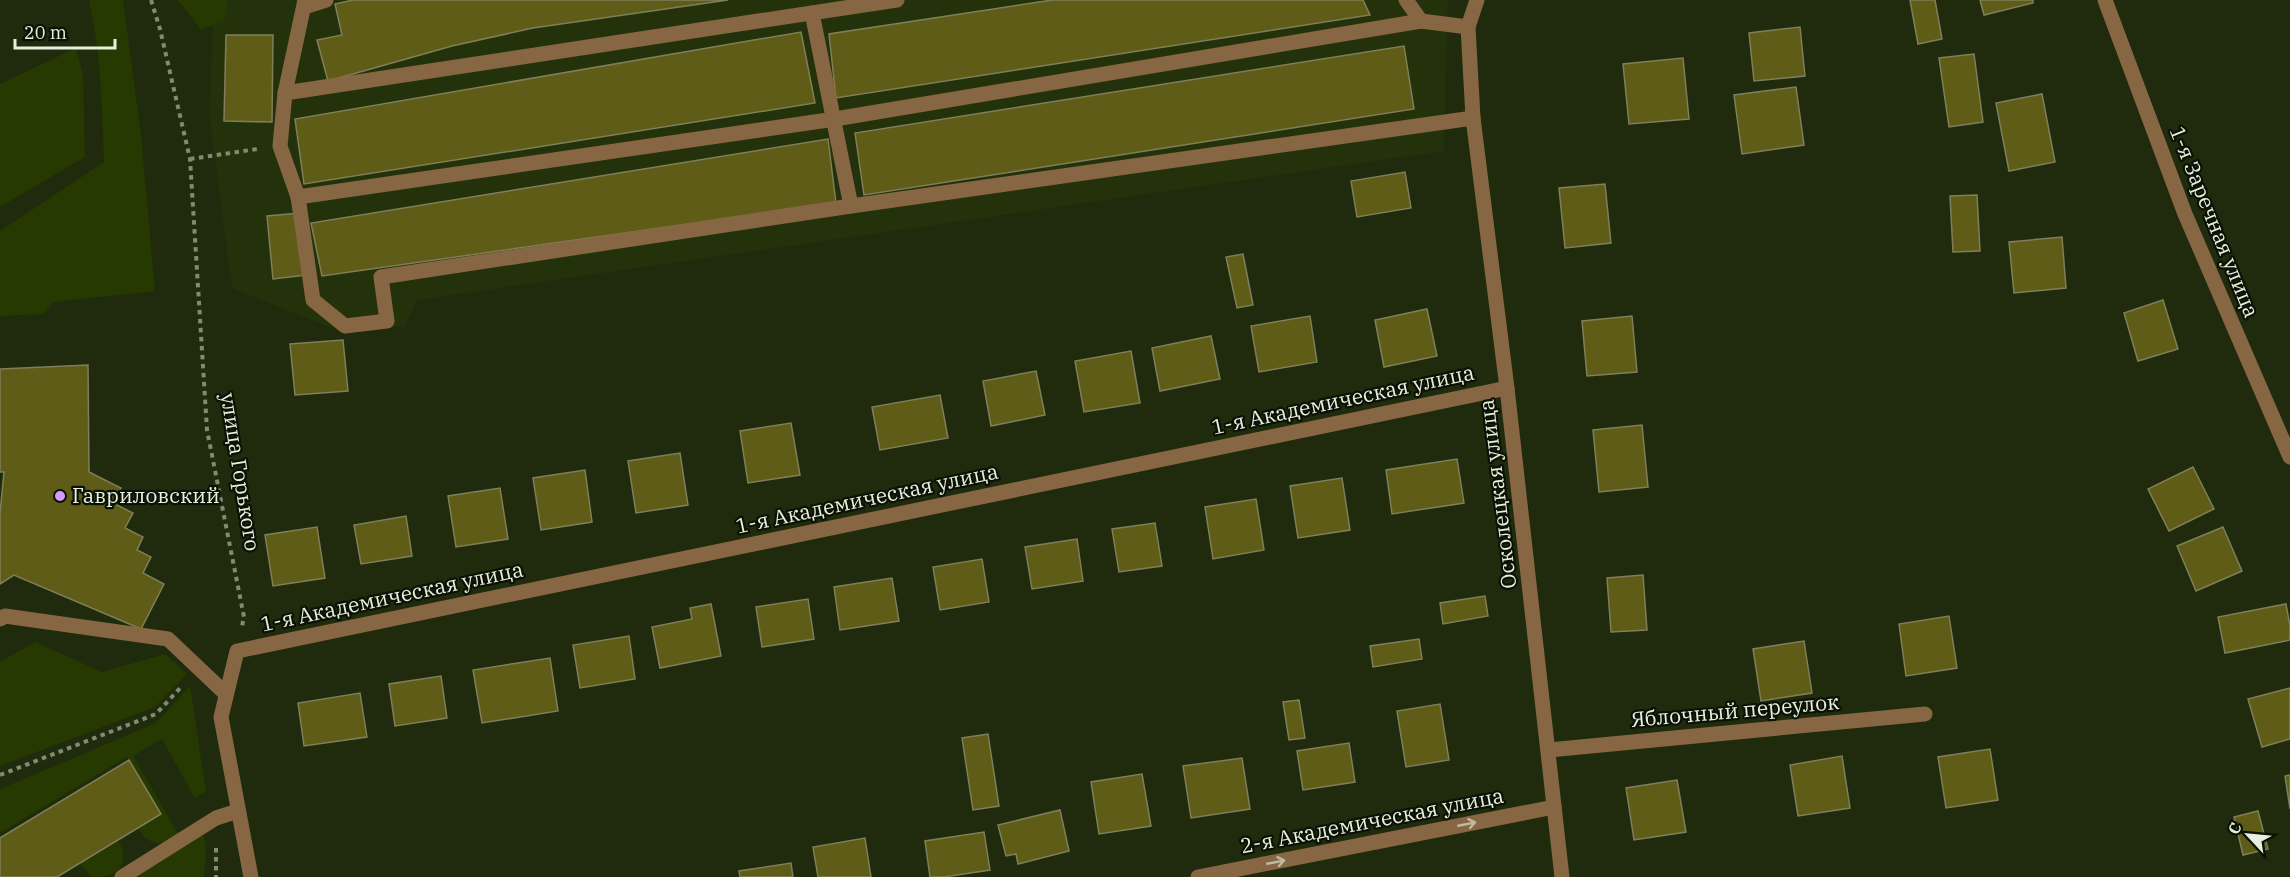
<svg xmlns="http://www.w3.org/2000/svg" width="2290" height="877" viewBox="0 0 2290 877" font-family="'IBM Plex Serif',serif">
<rect width="100%" height="100%" fill="#1f2b0c"/>
<polygon fill="#24320c" points="214,0 1448,0 1444,151 417,300 405,326 344,333 232,288 209,114"/>
<g fill="#263900">
<path d="M 89,0 L 123,0 L 141,135 L 155,291 L 54,302 L 43,314 L 0,316 L 0,231 L 104,162 C 102,108 101,53 89,0 Z"/>
<polygon points="178,0 228,0 225,20 201,30"/>
<polygon points="76,48 83,75 85,157 0,207 0,84"/>
<polygon points="35,642 102,672 165,654 187,674 155,707 0,766 0,662"/>
<path d="M 190,686 L 206,791 L 195,798 L 162,739 L 133,756 L 179,835 L 202,823 L 206,849 L 204,877 L 114,877 L 169,843 C 155,845 145,841 138,828 L 162,814 L 127,757 L 0,833 L 0,789 L 156,723 Z"/>
<path d="M 119,841 C 131,867 117,877 92,877 L 80,864 Z"/>
</g>
<g fill="#5e5c17" stroke="#7f7f5a" stroke-width="1.5">
<polygon points="353,0 728,0 533,28 452,46 328,81 317,40 342,35 335,4"/>
<polygon points="1052,0 1363,0 1370,15 836,98 829,34"/>
<polygon points="1910,0 1935,0 1942,39 1918,44"/>
<polygon points="1980,0 2033,0 2033,3 1984,15"/>
<polygon points="1800,27 1805,76 1754,81 1749,33"/>
<polygon points="801,32 815,103 304,184 295,119"/>
<polygon points="226,35 273,35 272,122 224,121"/>
<polygon points="1404,46 1414,109 864,195 855,133"/>
<polygon points="1974,54 1983,122 1949,127 1939,58"/>
<polygon points="1683,58 1689,119 1629,124 1623,64"/>
<polygon points="1796,87 1804,145 1742,154 1734,95"/>
<polygon points="2042,94 2055,162 2009,171 1996,103"/>
<polygon points="828,139 836,203 322,276 311,223"/>
<polygon points="1405,172 1411,208 1357,217 1351,181"/>
<polygon points="1605,184 1611,243 1565,248 1559,188"/>
<polygon points="1977,195 1980,251 1953,252 1950,196"/>
<polygon points="300,213 306,275 273,279 267,216"/>
<polygon points="2062,237 2066,288 2014,293 2009,242"/>
<polygon points="1243,254 1253,305 1237,308 1226,257"/>
<polygon points="2163,300 2178,349 2138,361 2124,313"/>
<polygon points="1427,309 1437,356 1384,367 1375,320"/>
<polygon points="1310,316 1317,362 1259,372 1251,326"/>
<polygon points="1632,316 1637,372 1587,376 1582,321"/>
<polygon points="1211,336 1220,379 1160,391 1152,348"/>
<polygon points="343,340 348,391 295,395 290,344"/>
<polygon points="1131,351 1140,403 1084,412 1075,361"/>
<polygon points="88,365 89,472 121,488 113,503 133,513 125,528 143,537 137,550 151,557 143,573 164,584 141,629 14,575 0,584 0,513 4,472 0,472 0,369"/>
<polygon points="1036,371 1045,415 991,426 983,381"/>
<polygon points="940,395 948,438 880,450 872,407"/>
<polygon points="791,423 800,475 748,483 740,431"/>
<polygon points="1642,425 1648,487 1599,492 1593,430"/>
<polygon points="680,453 688,505 636,513 628,461"/>
<polygon points="1457,459 1464,503 1392,514 1386,470"/>
<polygon points="2193,467 2214,509 2169,531 2148,489"/>
<polygon points="585,470 592,522 541,530 533,478"/>
<polygon points="1342,478 1350,530 1298,538 1290,486"/>
<polygon points="500,488 508,539 456,547 448,496"/>
<polygon points="1256,499 1264,550 1213,559 1205,507"/>
<polygon points="406,516 412,556 361,564 354,525"/>
<polygon points="1155,523 1162,566 1119,572 1112,529"/>
<polygon points="317,527 325,578 273,586 265,535"/>
<polygon points="2223,527 2242,571 2196,591 2177,546"/>
<polygon points="1077,539 1083,581 1032,589 1025,547"/>
<polygon points="982,559 989,602 940,610 933,567"/>
<polygon points="1643,575 1647,630 1611,632 1607,578"/>
<polygon points="892,578 899,621 840,630 834,587"/>
<polygon points="1485,596 1488,616 1443,624 1440,603"/>
<polygon points="808,599 814,639 762,647 756,607"/>
<polygon points="711,604 721,656 660,668 652,627 692,619 690,608"/>
<polygon points="2286,604 2290,626 2290,640 2225,653 2218,617"/>
<polygon points="1949,616 1957,668 1906,676 1899,624"/>
<polygon points="629,636 635,679 580,688 573,645"/>
<polygon points="1419,639 1422,659 1373,667 1370,646"/>
<polygon points="1804,641 1812,693 1761,701 1753,649"/>
<polygon points="550,658 558,711 482,723 473,670"/>
<polygon points="441,676 447,718 395,726 389,684"/>
<polygon points="2290,688 2290,739 2262,747 2248,699"/>
<polygon points="360,693 367,737 304,746 298,703"/>
<polygon points="1299,700 1305,738 1289,740 1283,702"/>
<polygon points="1440,704 1449,760 1406,767 1397,711"/>
<polygon points="988,734 999,806 973,810 962,738"/>
<polygon points="1349,743 1355,782 1303,790 1297,751"/>
<polygon points="1990,749 1998,800 1946,808 1938,757"/>
<polygon points="1842,756 1850,808 1798,816 1790,765"/>
<polygon points="1242,758 1250,809 1191,818 1183,766"/>
<polygon points="129,760 161,814 57,877 0,877 0,838"/>
<polygon points="1142,774 1151,826 1099,834 1091,782"/>
<polygon points="2290,775 2290,809 2285,776"/>
<polygon points="1677,780 1686,832 1634,840 1626,788"/>
<polygon points="1060,810 1069,851 1018,864 1016,854 1006,856 998,825"/>
<polygon points="2258,811 2268,849 2243,855 2234,817"/>
<polygon points="984,832 990,870 944,877 930,877 925,841"/>
<polygon points="865,838 871,877 818,877 813,847"/>
<polygon points="791,863 793,877 740,877 739,871"/>
</g>
<g fill="none" stroke-linecap="round" stroke-linejoin="round">
<g stroke="#808b72" stroke-width="4" stroke-dasharray="4.5 4.5" stroke-linecap="butt">
<polyline points="151,0 160,29 190,159 207,430 244,617 242,626"/>
<polyline points="190,159 257,149"/>
<polyline points="0,775 156,714 182,686"/>
<polyline points="216,848 216,877"/>
</g>
<g stroke="#876643" stroke-width="15">
<polyline points="897,0 285,93 280,146 298,197 835,119 1421,21 1406,0"/>
<polyline points="304,7 326,0"/>
<polyline points="812,13 851,206"/>
<polyline points="1421,21 1468,27"/>
<polyline points="285,93 305,0"/>
<polyline points="298,197 313,300 345,326 387,321 381,277 851,206 1473,118"/>
<polyline points="0,619 5,616 168,639 226,694"/>
<polyline points="1549,750 1925,714"/>
<polyline points="122,877 216,818 238,811"/>
</g>
<g stroke="#876643" stroke-width="15">
<polyline points="1477,0 1468,27 1473,118 1507,388 1562,877"/>
<polyline points="2105,0 2185,214 2290,457"/>
<polyline points="251,877 221,717 237,651 1507,388"/>
<polyline points="1198,877 1554,807"/>
</g>
</g>
<defs><path id="oneway-shaft" d="M-6 0H5M1.5-3L5.5 0L1.5 3" fill="none" stroke-width="1.6" stroke-linecap="round" stroke-linejoin="round" transform="scale(1.5)"/></defs>
<g stroke="#c1b99f">
<use href="#oneway-shaft" transform="translate(1467 824) rotate(-11)"/>
<use href="#oneway-shaft" transform="translate(1276 862) rotate(-11)"/>
</g>
<circle fill="#d09dff" stroke="#0c1105" stroke-width="2" cx="60" cy="496" r="6"/>
<g text-anchor="middle" stroke-width="4.5" stroke-linejoin="round" paint-order="stroke">
<g font-size="21" fill="#e7f0dd" stroke="#0c1105">
<text transform="translate(2214 222) rotate(68)" y="7">1-я Заречная улица</text>
<text transform="translate(1343 400) rotate(-12)" y="7">1-я Академическая улица</text>
<text transform="translate(240 472) rotate(81)" y="7">улица Горького</text>
<text transform="translate(1498 494) rotate(-97)" y="7">Осколецкая улица</text>
<text transform="translate(867 499) rotate(-12)" y="7">1-я Академическая улица</text>
<text transform="translate(392 597) rotate(-12)" y="7">1-я Академическая улица</text>
<text transform="translate(1735 711) rotate(-5)" y="7">Яблочный переулок</text>
<text transform="translate(1372 821) rotate(-11)" y="7">2-я Академическая улица</text>
</g>
<g font-size="21" fill="#e7f0dd" stroke="#0c1105" text-anchor="start">
<text x="72" y="503">Гавриловский</text>
</g>
</g>
<g transform="translate(2248 835) rotate(296)" stroke="#0c1105" stroke-width="4.5" paint-order="stroke">
<path d="M0-4.5L10 22L0 15L-10 22Z" fill="#e7f0dd"/>
<text y="-9" font-size="16" font-weight="bold" text-anchor="middle" fill="#e7f0dd">С</text>
</g>
<path d="M15 39v9h100v-9" fill="none" stroke="#e7f0dd" stroke-width="3"/>
<text x="24" y="39" font-size="18" fill="#e7f0dd" stroke="#0c1105" stroke-width="4.5" paint-order="stroke">20 m</text>
</svg>
